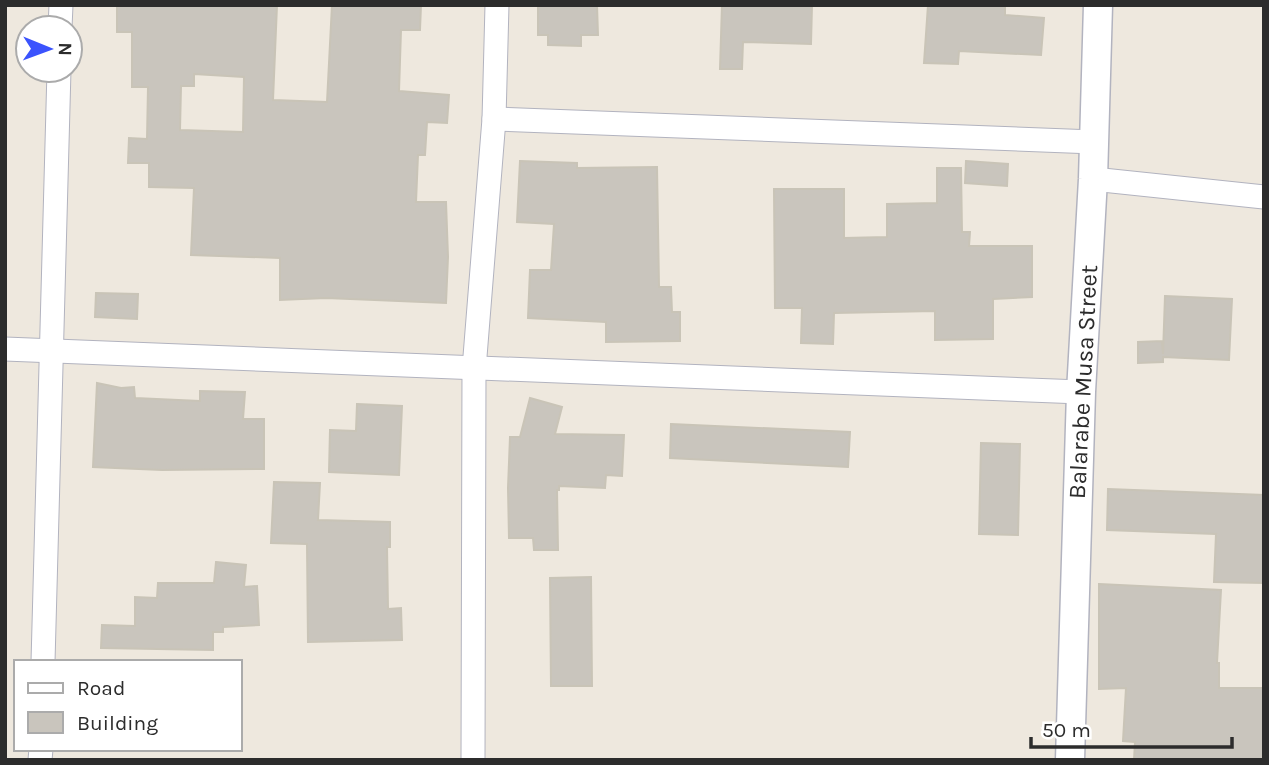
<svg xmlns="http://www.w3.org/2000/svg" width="1269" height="765" viewBox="0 0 1269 765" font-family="Karla,sans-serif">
<rect width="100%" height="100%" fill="#eee8de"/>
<g fill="#c9c5bd" stroke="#c9c4b7" stroke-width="2" fill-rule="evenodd">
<path d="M 117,5 L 277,5 L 273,100 L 327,102 L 332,5 L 421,5 L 420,30 L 401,30 L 399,91 L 449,95 L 447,123 L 427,122 L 425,155 L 418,155 L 416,202 L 446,202 L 448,257 L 446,303 L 326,298 L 280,300 L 280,258 L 191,255 L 194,188 L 149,187 L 149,163 L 128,163 L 129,138 L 147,139 L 148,87 L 132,87 L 132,32 L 117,32 ZM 194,74 L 244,77 L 243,132 L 180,130 L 181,86 L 194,86 Z"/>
<polygon points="538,5 597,5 598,35 581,35 581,46 548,45 548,35 538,35"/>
<polygon points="722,5 812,5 811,44 743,42 742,69 720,69"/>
<polygon points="928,5 1005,5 1005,15 1044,18 1041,55 959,51 958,64 924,63"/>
<polygon points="520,161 577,163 577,168 657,167 659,287 671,287 672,312 680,312 680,341 606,342 606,322 528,318 530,270 551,270 554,224 517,222"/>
<polygon points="966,161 1008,164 1007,186 965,183"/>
<polygon points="937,168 961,168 962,232 970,232 969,246 1032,246 1032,297 993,299 993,339 935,340 935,311 834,313 833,344 801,343 802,308 775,308 774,189 844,189 844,238 887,237 887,204 937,203"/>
<polygon points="96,293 138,294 137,319 95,317"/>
<polygon points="1165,296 1232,299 1229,360 1163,357 1163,362 1138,363 1138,342 1162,341 1163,354"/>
<polygon points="97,383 121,388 134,387 135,398 200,401 200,391 245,392 243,419 264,419 264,469 162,470 93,467"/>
<polygon points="530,398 562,407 555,434 624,435 622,476 606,475 605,488 559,486 559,490 557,490 558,550 534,550 533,538 509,538 508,488 510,437 520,437"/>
<polygon points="357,404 402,406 399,475 329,472 330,430 356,431"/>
<polygon points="671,424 850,432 848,467 670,458"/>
<polygon points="981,443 1020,444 1018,535 979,534"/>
<polygon points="274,482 320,483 318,520 390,522 390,547 387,547 388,609 401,608 402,640 308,642 307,544 271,543"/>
<polygon points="1108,489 1264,495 1264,583 1214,582 1216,534 1107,530"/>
<polygon points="216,562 246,565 244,587 257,586 259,625 223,627 223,632 213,632 213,650 101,648 102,625 135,626 135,597 157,598 158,583 214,583"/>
<polygon points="591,577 592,686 551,686 550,578"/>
<polygon points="1099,584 1221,590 1217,663 1219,663 1219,688 1264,688 1264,759 1134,760 1135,742 1123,741 1126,688 1099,689"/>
</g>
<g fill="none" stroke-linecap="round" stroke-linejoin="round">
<g stroke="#b2b3bf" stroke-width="25">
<g id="minor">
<polyline points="60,28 61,5"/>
<polyline points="494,119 1094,142"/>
<polyline points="1093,179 1264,197"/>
<polyline points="5,349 1081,392"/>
<polyline points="43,662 59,70"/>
<polyline points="40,760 41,749"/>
<polyline points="473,760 474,369 494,119 497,5"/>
</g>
</g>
<g stroke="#b2b3bf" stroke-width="31">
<polyline id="tertiary" points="1070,760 1081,392 1093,179 1098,5"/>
</g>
<use href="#minor" stroke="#fff" stroke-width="23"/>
<use href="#tertiary" stroke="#fff" stroke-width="28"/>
</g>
<g text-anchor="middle" stroke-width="5" stroke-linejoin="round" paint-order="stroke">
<g font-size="24" fill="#2c2c2c" stroke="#fff">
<text transform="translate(1083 382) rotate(-87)" y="8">Balarabe Musa Street</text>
</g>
</g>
<rect width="1269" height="765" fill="none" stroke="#2c2c2c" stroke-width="14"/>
<rect x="14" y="660" width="228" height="91" fill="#ffffff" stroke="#ababab" stroke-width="2"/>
<rect x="28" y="683" width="35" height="10" fill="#ffffff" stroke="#ababab" stroke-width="2"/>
<text x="77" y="695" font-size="21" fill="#2c2c2c">Road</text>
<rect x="28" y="712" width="35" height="21" fill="#c9c5bd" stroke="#ababab" stroke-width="2"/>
<text x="77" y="730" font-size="21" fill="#2c2c2c">Building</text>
<g transform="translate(49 49) rotate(91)"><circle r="33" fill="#ffffff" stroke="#ababab" stroke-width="2"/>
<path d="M0-5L12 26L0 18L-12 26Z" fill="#3b53fd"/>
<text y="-10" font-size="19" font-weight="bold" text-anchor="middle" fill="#2c2c2c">N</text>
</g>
<path d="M1031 737v10h201v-10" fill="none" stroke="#2c2c2c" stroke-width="3.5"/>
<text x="1042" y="737" font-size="21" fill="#2c2c2c" stroke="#ffffff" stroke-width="5" paint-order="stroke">50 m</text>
</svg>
